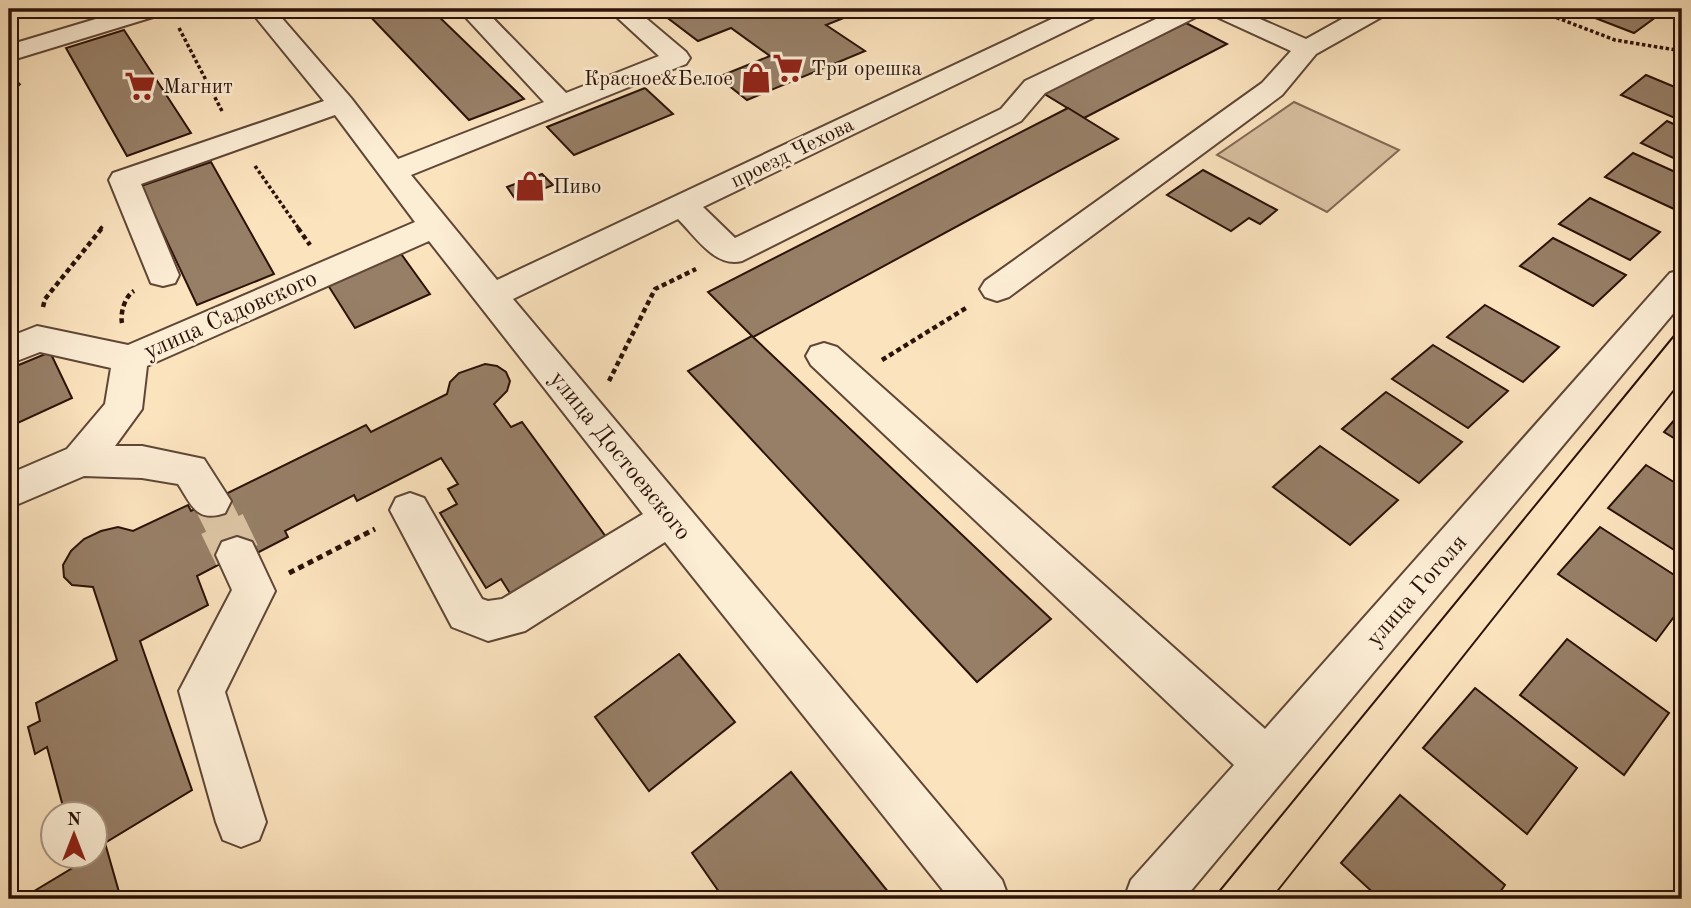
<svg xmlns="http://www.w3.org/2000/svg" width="1691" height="908" viewBox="0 0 1691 908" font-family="'Old Standard TT',serif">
<rect width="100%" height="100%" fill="#fbe3be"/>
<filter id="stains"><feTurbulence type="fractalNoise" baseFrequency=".00286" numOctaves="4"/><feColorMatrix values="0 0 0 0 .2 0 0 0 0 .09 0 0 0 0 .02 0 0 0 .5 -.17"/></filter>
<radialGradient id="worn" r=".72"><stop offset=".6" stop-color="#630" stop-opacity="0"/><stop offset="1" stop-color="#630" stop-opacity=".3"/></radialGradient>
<polygon fill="#d8bf9f" stroke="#826854" stroke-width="2" points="1294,102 1399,150 1327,212 1217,155"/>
<g fill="#977f67" stroke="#2b1208" stroke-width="2">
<polygon points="9,9 39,9 9,18"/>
<polygon points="363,9 431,9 524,99 469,120"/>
<polygon points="683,9 866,9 826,25 865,51 747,100 718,77 770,56 731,28 698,41 665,16"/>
<polygon points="1572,9 1647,9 1660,14 1634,33"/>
<polygon points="1186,23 1227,44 1084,118 1043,93"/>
<polygon points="124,30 191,133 127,156 66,48"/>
<polygon points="1646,75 1682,90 1682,121 1621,95"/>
<polygon points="645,88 673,114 574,155 547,127"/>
<polygon points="1068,108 1118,139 753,337 1051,619 977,682 688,371 752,336 708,292"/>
<polygon points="1667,121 1682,128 1682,162 1641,143"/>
<polygon points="1633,153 1682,175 1682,202 1674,209 1605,177"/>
<polygon points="211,162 274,274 197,305 141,186"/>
<polygon points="1203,170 1277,210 1260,224 1249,218 1231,231 1167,195"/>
<polygon points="542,174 553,185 516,200 507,187"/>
<polygon points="1590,198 1660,232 1630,260 1559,224"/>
<polygon points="1553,238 1626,275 1593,306 1520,266"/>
<polygon points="399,251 430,294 355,328 326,282"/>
<polygon points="1485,305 1559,347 1523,382 1447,337"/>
<polygon points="1433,345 1508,391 1468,428 1392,379"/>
<polygon points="50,352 72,398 9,427 9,369"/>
<polygon points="485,364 497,366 506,372 510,381 507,391 494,404 511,427 522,422 609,541 513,598 501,579 486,588 440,513 457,504 448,489 458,484 441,458 357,501 354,495 285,531 288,537 257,553 237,555 197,576 208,605 140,641 192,790 105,843 121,899 21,899 79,864 77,856 94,856 94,814 65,814 47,747 35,754 28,727 40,721 36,703 117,660 93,587 72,585 64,577 63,565 71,551 84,539 101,531 118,527 133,531 188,505 191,511 366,425 371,432 447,394 450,382 459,373"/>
<polygon points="1386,392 1462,442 1419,483 1342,429"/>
<polygon points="1682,411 1682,443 1664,432"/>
<polygon points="1320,446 1398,500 1350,545 1273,487"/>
<polygon points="1646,465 1682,487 1682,555 1608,508"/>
<polygon points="1600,527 1682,580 1682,606 1656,641 1558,574"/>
<polygon points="1567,639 1669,713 1624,775 1520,695"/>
<polygon points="679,654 735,722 649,791 595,717"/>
<polygon points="1475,688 1577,768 1527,834 1423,748"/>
<polygon points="791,772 894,899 724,899 692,853"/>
<polygon points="1400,795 1505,885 1495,899 1380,899 1341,863"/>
</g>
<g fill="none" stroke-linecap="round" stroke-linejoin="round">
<polyline stroke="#dcc4a3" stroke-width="36" stroke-dasharray="36 18" stroke-linecap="butt" points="211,501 223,525"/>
<polyline stroke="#dcc4a3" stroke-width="46" stroke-dasharray="46 23" stroke-linecap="butt" points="222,524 237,555"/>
<g stroke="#5f4636" stroke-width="4">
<g id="minor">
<polygon points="129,9 166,9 163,14 9,61 9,45"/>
<path d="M 249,9 L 274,9 L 351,98 L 398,159 L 544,102 L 458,9 L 484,9 L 566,93 L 659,56 L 608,9 L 635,9 L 686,52 L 690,58 L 686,64 L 411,175 L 497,280 L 1073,9 L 1104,9 L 1101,14 L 703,207 L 735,238 L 1001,109 L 1025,81 L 1177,9 L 1237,9 L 1306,39 L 1360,9 L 1390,9 L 1387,14 L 1316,54 L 1282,95 L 1009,297 L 997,301 L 985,297 L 980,289 L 985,281 L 1262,83 L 1291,51 L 1206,12 L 1045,93 L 1021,121 L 742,261 C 715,268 696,237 678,219 L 513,299 L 1002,880 L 1009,899 L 950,899 L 665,542 L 525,631 L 488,641 L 452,627 L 390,510 L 396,498 L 410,493 L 424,498 L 482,599 L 488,601 L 502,599 L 643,514 L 429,241 L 147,366 L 142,409 L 115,446 L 142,446 L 204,459 L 231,501 L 225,513 C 196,523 192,505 178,484 L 142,478 L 84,476 L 9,508 L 9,474 L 67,449 L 105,404 L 111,368 L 40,352 L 9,364 L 9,337 L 37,326 L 128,345 L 415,222 L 335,115 L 141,184 L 179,275 L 175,283 L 163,286 L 151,283 L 109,180 L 113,173 L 324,101 Z"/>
<polygon points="1682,270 1682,303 1184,899 1124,899 1131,880 1234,765 811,365 806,356 811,347 824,343 837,347 1265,729 1670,273"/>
<polygon points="237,537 252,542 275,591 225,692 266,822 259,840 241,847 223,840 216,822 179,691 232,590 216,555 222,542"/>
</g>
</g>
<g stroke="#2b1208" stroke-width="3.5" stroke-dasharray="3.5 2.5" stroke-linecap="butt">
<polyline points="1534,9 1615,40 1682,51"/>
<polyline points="179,28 223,113"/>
<polyline points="9,94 21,82"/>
<polyline points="255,166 299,229"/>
<polyline points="100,229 104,225"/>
</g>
<g stroke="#2b1208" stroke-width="4.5" stroke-dasharray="5 3.5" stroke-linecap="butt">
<polyline points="298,228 310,245"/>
<polyline points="43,307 45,299 102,228"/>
<path d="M 122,323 C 120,313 125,296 134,291"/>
<polyline points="882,360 966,308"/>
<polyline points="609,381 655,289 696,269"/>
</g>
<polyline stroke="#2b1208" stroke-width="5" stroke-dasharray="6 4.5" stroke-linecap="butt" points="289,573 375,529"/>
<use href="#minor" fill="#fcedd5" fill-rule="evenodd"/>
<g stroke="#2b1208" stroke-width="2">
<polyline points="1213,899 1682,326"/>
<polyline points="1271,899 1682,380"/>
</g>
</g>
<defs>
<g id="supermarket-bare" transform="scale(2.415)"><path d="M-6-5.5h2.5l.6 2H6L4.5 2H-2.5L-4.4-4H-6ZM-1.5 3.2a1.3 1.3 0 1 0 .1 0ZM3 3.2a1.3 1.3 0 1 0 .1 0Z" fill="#8f2418" stroke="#fcedd5" stroke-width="2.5" paint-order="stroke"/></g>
<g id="shop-bare" transform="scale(2.415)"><path d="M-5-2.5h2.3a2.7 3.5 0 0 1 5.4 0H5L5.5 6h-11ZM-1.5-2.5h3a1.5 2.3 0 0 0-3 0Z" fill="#8f2418" stroke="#fcedd5" stroke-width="2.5" paint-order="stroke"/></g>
</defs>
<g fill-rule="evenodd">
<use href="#supermarket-bare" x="788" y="68"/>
<use href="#shop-bare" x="756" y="78"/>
<use href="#supermarket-bare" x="140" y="86"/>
<use href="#shop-bare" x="530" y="186"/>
</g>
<g text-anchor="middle" stroke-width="5" stroke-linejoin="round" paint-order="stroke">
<g font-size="21" fill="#2b1208" stroke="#fcedd5" text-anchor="start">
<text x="811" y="75">Три орешка</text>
<text x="733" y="85" text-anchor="end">Красное&amp;Белое</text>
<text x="163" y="93">Магнит</text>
<text x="553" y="193">Пиво</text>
</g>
<g font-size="21" fill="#2b1208" stroke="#fcedd5">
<text transform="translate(792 152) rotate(-26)" y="7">проезд Чехова</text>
</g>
<g font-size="24" fill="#2b1208" stroke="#fcedd5">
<text transform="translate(230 314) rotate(-24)" y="8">улица Садовского</text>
<text transform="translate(621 455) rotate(51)" y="8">улица Достоевского</text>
<text transform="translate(1416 590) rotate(-49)" y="8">улица Гоголя</text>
</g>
</g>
<rect width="1691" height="908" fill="none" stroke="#fbe3be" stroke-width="35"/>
<rect x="10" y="10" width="1670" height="887" fill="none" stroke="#2b1208" stroke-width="3.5"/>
<rect x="18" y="18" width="1656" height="873" fill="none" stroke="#2b1208" stroke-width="2"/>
<g transform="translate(74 835)"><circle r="33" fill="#fcedd5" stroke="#a89583" stroke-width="2"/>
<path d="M0-5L12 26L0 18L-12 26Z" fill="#8f2418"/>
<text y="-10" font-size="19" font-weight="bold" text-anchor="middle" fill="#2b1208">N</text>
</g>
<rect width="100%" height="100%" filter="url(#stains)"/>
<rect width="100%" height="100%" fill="url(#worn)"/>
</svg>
